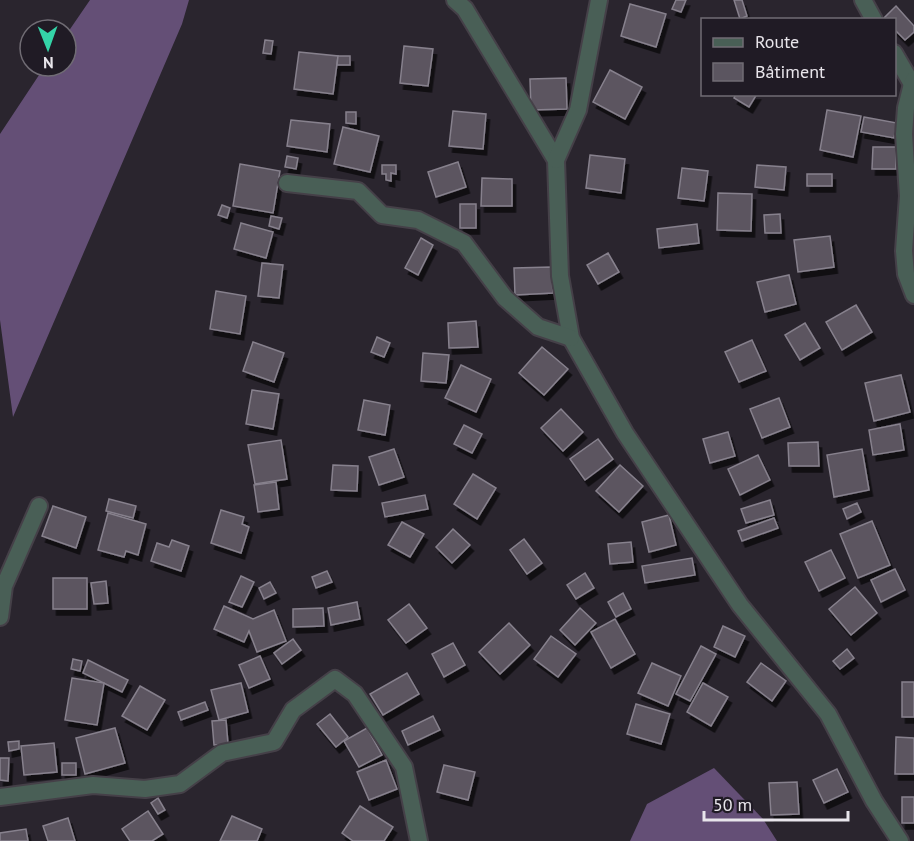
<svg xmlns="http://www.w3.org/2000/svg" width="914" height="841" viewBox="0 0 914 841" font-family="'PT Sans',sans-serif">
<defs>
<filter id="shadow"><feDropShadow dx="3.5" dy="6" stdDeviation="0" flood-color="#0009"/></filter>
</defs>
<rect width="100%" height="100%" fill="#2a252e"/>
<g fill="#644f76">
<polygon points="90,0 189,0 182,24 13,417 0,320 0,134 45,66 66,66 66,35"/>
<polygon points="714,768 763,819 777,841 630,841 647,804"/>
</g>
<g fill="#5b5560" stroke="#87818d" stroke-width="1.5" filter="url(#shadow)">
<polygon points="676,0 686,0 681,12 672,9"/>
<polygon points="734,0 742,0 747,16 740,19"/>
<polygon points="630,4 666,14 656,47 621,36"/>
<polygon points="896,6 914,26 914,32 905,40 894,29 894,20 885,20 884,18"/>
<polygon points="265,40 273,41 271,54 263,53"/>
<polygon points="404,46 433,49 428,86 400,83"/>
<polygon points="299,52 338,56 333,94 294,89"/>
<polygon points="338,56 350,56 350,65 337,65"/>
<polygon points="610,70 642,87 625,119 593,102"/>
<polygon points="566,78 567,109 531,110 530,79"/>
<polygon points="736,94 757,94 749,107 734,98"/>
<polygon points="827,110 861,116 853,157 820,150"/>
<polygon points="453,111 486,114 483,149 449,146"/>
<polygon points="346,112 356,112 356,124 346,123"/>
<polygon points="864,117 897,123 894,138 861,132"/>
<polygon points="291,120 330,124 327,152 287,146"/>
<polygon points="343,127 379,136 370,172 334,164"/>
<polygon points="873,147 896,147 896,169 872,169"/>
<polygon points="590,155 625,159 621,193 586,188"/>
<polygon points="287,156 298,158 296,169 285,167"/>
<polygon points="458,162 466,187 436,197 428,172"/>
<polygon points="240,164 280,171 273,213 233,206"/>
<polygon points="382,165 396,165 396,174 391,173 391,181 386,180 386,174 382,174"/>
<polygon points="757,165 786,167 784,190 755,187"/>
<polygon points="682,168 708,171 704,201 678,198"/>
<rect x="807" y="174" width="25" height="12"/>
<polygon points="482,178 512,179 512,206 481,206"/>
<polygon points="718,193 752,194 751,231 717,230"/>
<rect x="460" y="204" width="16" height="24"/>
<polygon points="222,205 230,208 227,218 218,215"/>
<polygon points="780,214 781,233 765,233 764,215"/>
<polygon points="271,216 282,218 279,229 269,226"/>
<polygon points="241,223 273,232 266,258 234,249"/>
<polygon points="697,224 699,243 659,248 657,229"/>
<polygon points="830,236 834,267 798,272 794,240"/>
<polygon points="421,238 433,245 418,275 405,268"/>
<polygon points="608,253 619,272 598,284 587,265"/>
<polygon points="262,263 283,265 279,298 258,296"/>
<polygon points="551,267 553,293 515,295 514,268"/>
<polygon points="789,275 796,304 765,312 757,282"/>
<polygon points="216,291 246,296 240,334 210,329"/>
<polygon points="856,305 872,332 842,350 826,322"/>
<polygon points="476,321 478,347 449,348 448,323"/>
<polygon points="805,323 820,348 800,360 785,335"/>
<polygon points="377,337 390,343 384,357 371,352"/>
<polygon points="752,340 766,371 739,382 725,352"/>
<polygon points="253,342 284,353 274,382 243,371"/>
<polygon points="542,347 568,369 544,395 519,373"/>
<polygon points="423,353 449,355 446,383 421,381"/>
<polygon points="461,365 491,379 476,412 445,398"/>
<polygon points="901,375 910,412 874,421 865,383"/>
<polygon points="252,390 279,394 273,429 246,424"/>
<polygon points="779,398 790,427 762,438 750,409"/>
<polygon points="364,400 390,405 385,435 358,430"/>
<polygon points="561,409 583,432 563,451 541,428"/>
<polygon points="900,424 904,450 873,455 869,430"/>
<polygon points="464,425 482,434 472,453 454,444"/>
<polygon points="728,432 735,456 710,463 703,439"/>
<polygon points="598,439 613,459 585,480 570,459"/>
<polygon points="281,440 287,479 255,484 248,445"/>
<polygon points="818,442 819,466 789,466 788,443"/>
<polygon points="394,449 404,477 379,485 369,457"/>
<polygon points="862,449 869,490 834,497 827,455"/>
<polygon points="758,455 770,480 740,495 728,469"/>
<polygon points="333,465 358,466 357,491 331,490"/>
<polygon points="620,465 643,486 619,512 596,491"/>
<polygon points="473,474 496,488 477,519 454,504"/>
<polygon points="276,482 279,509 258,512 254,485"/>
<polygon points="425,495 428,509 385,517 382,503"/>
<polygon points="109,499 136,506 133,518 106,511"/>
<polygon points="770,500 774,515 746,523 741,509"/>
<polygon points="857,503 861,512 847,519 843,509"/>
<polygon points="53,506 86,517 76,548 42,536"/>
<polygon points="221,510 244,517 242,524 249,527 241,553 211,543"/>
<polygon points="108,513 146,524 138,555 126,551 124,557 98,550"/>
<polygon points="669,515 676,545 649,552 642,522"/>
<polygon points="774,518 778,528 742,541 738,531"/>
<polygon points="872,521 890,565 858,578 840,534"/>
<polygon points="402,522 424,534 410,557 388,545"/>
<polygon points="453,529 470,545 452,563 436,547"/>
<polygon points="524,539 542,563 527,574 510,550"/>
<polygon points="172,540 189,546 181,571 151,561 157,543 169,547"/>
<polygon points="631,542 633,562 610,564 608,544"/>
<polygon points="831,550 845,578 819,591 805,562"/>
<polygon points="692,558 695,575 645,583 642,566"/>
<polygon points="895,569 905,590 881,602 871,580"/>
<polygon points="327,571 332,582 316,588 312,577"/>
<polygon points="585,573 594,588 576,599 567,585"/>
<polygon points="241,576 254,582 242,607 229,602"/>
<rect x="53" y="578" width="34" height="31"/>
<polygon points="106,581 108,603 94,604 91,583"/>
<polygon points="270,582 276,593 264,599 259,588"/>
<polygon points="855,587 877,613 851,635 829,609"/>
<polygon points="623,593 631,609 616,617 608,602"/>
<polygon points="357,602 360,619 331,625 328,608"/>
<polygon points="409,604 427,628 406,643 388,620"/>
<polygon points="224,606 253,619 274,610 286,641 257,652 249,631 244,642 214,629"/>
<polygon points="323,608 324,626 293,627 293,609"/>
<polygon points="580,608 596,623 575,645 560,630"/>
<polygon points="615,619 635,654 611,668 591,632"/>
<polygon points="509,623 530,645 500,674 479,652"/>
<polygon points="723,626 745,636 735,657 714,647"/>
<polygon points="551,636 576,654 558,677 534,659"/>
<polygon points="293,639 301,650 282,664 274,653"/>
<polygon points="453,643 465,665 444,677 432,654"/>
<polygon points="701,646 716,654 690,701 676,694"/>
<polygon points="847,649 854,658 840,669 833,661"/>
<polygon points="260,656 270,679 249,688 239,665"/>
<polygon points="73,659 82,661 80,671 71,669"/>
<polygon points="88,660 128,680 122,692 83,673"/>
<polygon points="652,663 681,676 668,706 638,693"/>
<polygon points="761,663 786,681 772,701 747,682"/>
<polygon points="407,673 419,694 383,715 370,694"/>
<polygon points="72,678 104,683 97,725 65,720"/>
<rect x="902" y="682" width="12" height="35"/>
<polygon points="241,683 248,712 219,720 211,690"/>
<polygon points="703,683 728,697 711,726 687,712"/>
<polygon points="140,686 165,700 147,730 122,716"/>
<polygon points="205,702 208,710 181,720 178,712"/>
<polygon points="636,704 670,714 661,744 627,734"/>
<polygon points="330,714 348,737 336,747 317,724"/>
<polygon points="433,716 440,730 408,745 402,731"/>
<polygon points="226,720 228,744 214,745 212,721"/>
<polygon points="115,728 125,763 85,774 76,738"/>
<polygon points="367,728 382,755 359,767 344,741"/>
<polygon points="896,737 914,738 914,774 895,774"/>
<polygon points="19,741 19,749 9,751 8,742"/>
<polygon points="54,743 57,772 24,775 21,746"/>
<polygon points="0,758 9,758 8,781 0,780"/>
<polygon points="386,760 397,789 369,800 357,772"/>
<rect x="62" y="763" width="14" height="12"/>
<polygon points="444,765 475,772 468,800 437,792"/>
<polygon points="837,769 848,792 824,803 813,780"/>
<polygon points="797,782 799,814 771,815 769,783"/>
<rect x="902" y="797" width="12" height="26"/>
<polygon points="158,798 165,810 158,814 151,803"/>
<polygon points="360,806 393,827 384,841 353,841 342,833"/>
<polygon points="148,811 163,834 152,841 130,841 122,829"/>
<polygon points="232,816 262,829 257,841 220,841"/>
<polygon points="68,818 75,841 48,841 43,826"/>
<polygon points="26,829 28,841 0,841 0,833"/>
</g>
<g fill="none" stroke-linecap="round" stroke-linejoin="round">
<g stroke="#454048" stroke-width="20">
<g id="minor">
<polyline points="455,0 465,9 556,160 560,276 571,338 625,433 740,605 828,714 874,801 900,841"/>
<polyline points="863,0 874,20"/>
<polyline points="894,53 912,84"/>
<polyline points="914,80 912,84 906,108 904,134 908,196 904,251 906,274 914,295"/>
<polyline points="556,160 578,110 599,0"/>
<polyline points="287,183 358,191 382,215 418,220 464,243 505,298 538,327 571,338"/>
<polyline points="0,617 4,586 39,506"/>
<polyline points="0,797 93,785 145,789 180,784 222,753 274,742 293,710 335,679 355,694 404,767 419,841"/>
</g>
</g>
<use href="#minor" stroke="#495f56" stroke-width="16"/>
</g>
<rect x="701" y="18" width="195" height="78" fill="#201b25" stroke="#706c74" stroke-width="1.5"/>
<rect x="713" y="38" width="30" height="9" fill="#495f56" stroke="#706c74" stroke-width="1.5"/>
<text x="755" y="48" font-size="18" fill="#e8e5eb">Route</text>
<rect x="713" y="63" width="30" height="18" fill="#5b5560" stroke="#706c74" stroke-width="1.5"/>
<text x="755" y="78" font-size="18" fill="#e8e5eb">Bâtiment</text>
<g transform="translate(48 48) rotate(179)"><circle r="28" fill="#201b25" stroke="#706c74" stroke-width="1.5"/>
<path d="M0-4.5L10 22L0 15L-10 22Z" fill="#34d4a8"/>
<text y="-9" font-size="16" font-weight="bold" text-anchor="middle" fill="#e8e5eb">N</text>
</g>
<path d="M704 811v9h144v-9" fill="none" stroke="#e8e5eb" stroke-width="3"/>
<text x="713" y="811" font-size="18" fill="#e8e5eb" stroke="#201b25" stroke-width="4.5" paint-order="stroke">50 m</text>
</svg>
